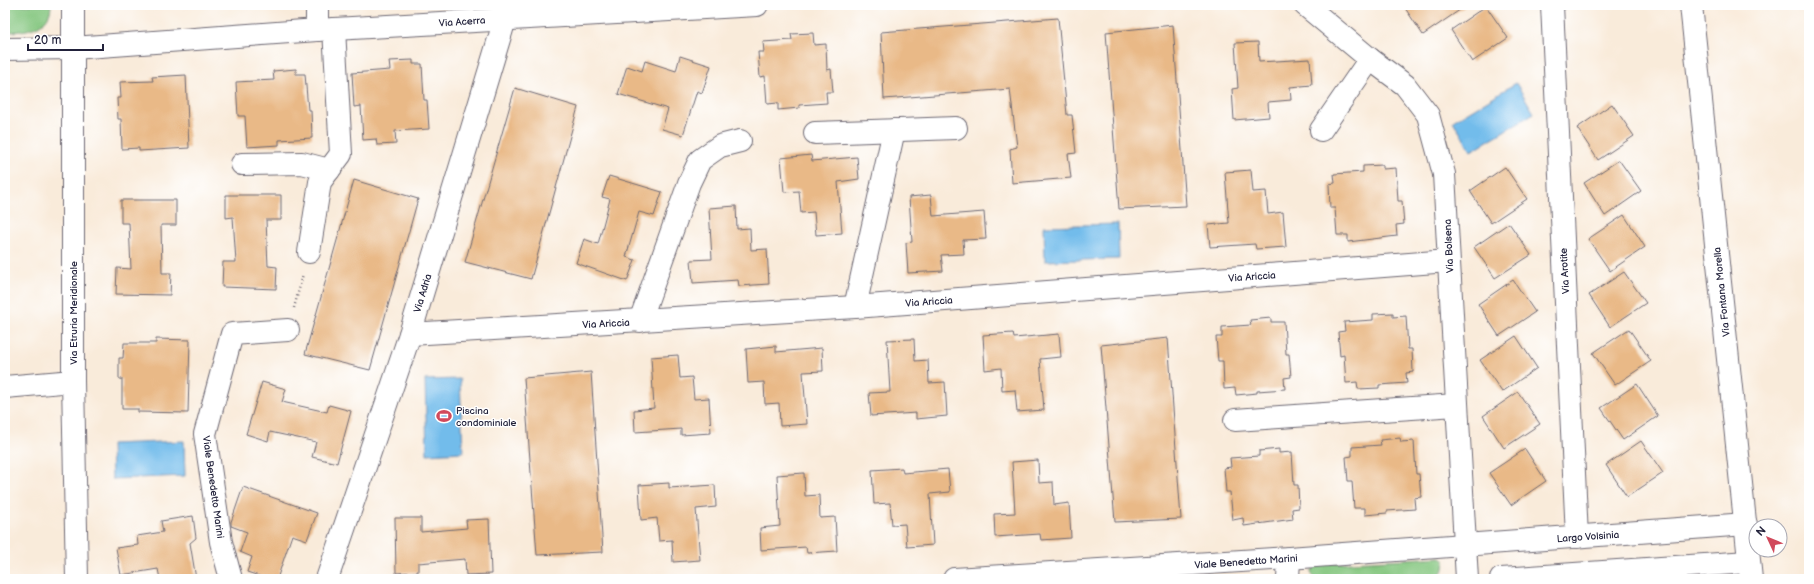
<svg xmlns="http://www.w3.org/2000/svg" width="1814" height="584" viewBox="0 0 1814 584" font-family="'Balsamiq Sans',sans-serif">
<rect width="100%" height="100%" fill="#fff"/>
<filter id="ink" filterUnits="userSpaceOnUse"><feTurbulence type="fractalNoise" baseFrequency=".025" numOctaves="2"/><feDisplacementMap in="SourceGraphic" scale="8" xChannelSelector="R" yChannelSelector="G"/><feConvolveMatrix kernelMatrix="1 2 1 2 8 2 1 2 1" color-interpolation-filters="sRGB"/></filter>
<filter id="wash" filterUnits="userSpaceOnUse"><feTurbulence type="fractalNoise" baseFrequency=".012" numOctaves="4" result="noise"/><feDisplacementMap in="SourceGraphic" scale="16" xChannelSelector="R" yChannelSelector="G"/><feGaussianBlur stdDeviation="0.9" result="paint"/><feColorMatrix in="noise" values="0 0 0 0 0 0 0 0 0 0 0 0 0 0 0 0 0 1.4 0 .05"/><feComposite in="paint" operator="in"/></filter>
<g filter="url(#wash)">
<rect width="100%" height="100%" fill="#f9ebda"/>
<g fill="#84c67f" stroke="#53745d">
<path d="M 5,5 L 51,5 C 51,29 23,32 5,32 Z"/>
<polygon points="1441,557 1445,560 1444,569 1439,575 1390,579 1314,579 1311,572 1316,564"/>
</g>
<g fill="#72bceb" stroke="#4a6f93">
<polygon points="1516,83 1534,113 1471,151 1453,121"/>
<polygon points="1118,224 1119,259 1045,261 1044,226"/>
<polygon points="460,379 463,452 427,454 425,380"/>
<polygon points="184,441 185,476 112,479 111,444"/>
</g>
<g id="blocks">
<g fill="#e9b987">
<polygon points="1403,5 1467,5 1423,35"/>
<polygon points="1486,6 1508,38 1472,62 1451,30"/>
<polygon points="1058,18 1067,115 1072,115 1076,153 1068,154 1071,178 1012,183 1010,149 1017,147 1010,89 884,99 881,32"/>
<polygon points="1173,25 1186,206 1119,209 1106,32"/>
<polygon points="813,33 814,45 826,44 827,70 831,69 833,92 826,92 827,103 799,105 799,108 778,110 778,103 767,104 765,76 760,77 758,52 764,52 763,42 792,40 791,34"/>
<polygon points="1258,42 1259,62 1310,59 1312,85 1290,87 1291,100 1268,102 1269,117 1234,120 1232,89 1238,88 1235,43"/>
<polygon points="680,56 711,66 702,93 697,91 683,135 662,129 668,109 618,94 627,66 642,71 645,61 676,71"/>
<polygon points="413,60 413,64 422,64 424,100 427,100 429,129 395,131 396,144 377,145 376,139 363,140 361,106 354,107 352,73 390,70 389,61"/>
<polygon points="296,69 296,74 305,74 308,110 311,110 312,138 279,140 279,145 247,147 245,116 238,116 236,82 274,80 273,71"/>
<polygon points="186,75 189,148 139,151 139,148 122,149 121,119 118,119 117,98 121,98 120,82 153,81 152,77"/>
<polygon points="515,88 578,107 531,279 465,262"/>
<polygon points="1612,104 1634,136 1598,160 1577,128"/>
<polygon points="811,155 812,161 857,157 859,179 838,182 842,233 816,235 814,212 801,213 799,191 784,192 781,158"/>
<polygon points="1619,160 1641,191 1605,216 1584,183"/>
<polygon points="1383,165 1383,169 1396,168 1398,201 1402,201 1404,224 1396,225 1397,236 1348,242 1348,235 1337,235 1335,208 1330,208 1329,184 1335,183 1334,174 1363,172 1363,166"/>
<polygon points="1505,167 1527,199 1491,223 1470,191"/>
<polygon points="1251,170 1253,192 1266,191 1268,214 1283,212 1286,247 1256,249 1255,244 1210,247 1208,225 1229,223 1225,172"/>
<polygon points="609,176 662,192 654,216 639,212 626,257 635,260 627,281 576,263 584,239 598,244 610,199 602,197"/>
<polygon points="354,180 418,199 370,370 305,354"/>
<polygon points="226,195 281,195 281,220 266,220 268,266 277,267 276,289 222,287 223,262 236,262 233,217 226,218"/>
<polygon points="931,195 933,216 984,212 986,239 963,240 964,254 941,255 943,271 908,273 906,243 912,242 909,197"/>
<polygon points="121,200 176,200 176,225 161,225 162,273 171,273 170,295 116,294 117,268 131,269 129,223 121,223"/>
<polygon points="736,206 737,229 750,228 751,250 767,249 769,284 739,286 738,280 693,283 691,260 712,259 709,208"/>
<polygon points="1624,215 1645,247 1610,271 1588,239"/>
<polygon points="1509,223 1531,255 1495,278 1474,247"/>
<polygon points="1624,272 1646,303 1610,327 1589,295"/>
<polygon points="1513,280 1535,312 1499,336 1478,304"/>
<polygon points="1393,313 1393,317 1406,316 1408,349 1412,349 1413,372 1406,373 1407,383 1379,385 1379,388 1358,389 1357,382 1346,383 1344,355 1340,356 1338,332 1345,331 1344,322 1373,320 1373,314"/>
<polygon points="1271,318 1271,322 1284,322 1286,354 1289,354 1291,377 1284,378 1285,389 1257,391 1257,393 1236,395 1235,388 1224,389 1223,361 1218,361 1216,337 1222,337 1222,327 1251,325 1250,320"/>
<polygon points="1629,329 1651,361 1615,385 1593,353"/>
<polygon points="1013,333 1014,338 1059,334 1061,357 1040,359 1044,410 1017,412 1015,390 1002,391 1001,368 985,370 983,335"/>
<polygon points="1516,336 1537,368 1502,392 1480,360"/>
<polygon points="1168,338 1181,519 1115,522 1101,345"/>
<polygon points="156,339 190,340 188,413 138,412 138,409 122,409 122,379 119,379 119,358 123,358 124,343 156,343"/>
<polygon points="914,339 915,361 928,360 929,383 945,382 947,416 916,419 916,413 871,416 869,393 890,392 887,340"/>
<polygon points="776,346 776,352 822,348 823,371 803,372 807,424 780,426 779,403 765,404 764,382 748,383 746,349"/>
<polygon points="678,355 680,378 692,377 694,399 709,398 711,433 681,435 681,429 635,432 634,410 654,408 651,357"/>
<polygon points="591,372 603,552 537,555 524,378"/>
<polygon points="262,382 286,389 282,402 327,412 329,405 351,411 337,463 312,457 316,442 270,432 268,441 246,434"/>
<polygon points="1637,384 1658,416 1623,440 1601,408"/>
<polygon points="1518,392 1540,424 1504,448 1483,416"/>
<polygon points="1400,438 1401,442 1414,441 1416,474 1419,474 1421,497 1414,498 1415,509 1387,511 1387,513 1365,515 1365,508 1354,508 1352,481 1348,481 1346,457 1352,456 1352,447 1381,445 1380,440"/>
<polygon points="1641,441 1663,473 1627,497 1606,465"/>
<polygon points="1279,449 1279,453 1292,452 1294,485 1298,485 1299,508 1292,509 1293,519 1244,526 1243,518 1233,520 1230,492 1226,492 1224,468 1231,467 1230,458 1259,456 1259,451"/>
<polygon points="1525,449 1546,481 1511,505 1489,473"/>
<polygon points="1038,460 1039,483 1053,482 1054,505 1069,503 1071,538 1041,540 1040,534 995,537 994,514 1015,513 1012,462"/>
<polygon points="902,468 903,473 948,469 950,492 930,494 933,545 907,547 905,524 892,525 890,503 874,504 872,470"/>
<polygon points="804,473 805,496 819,495 820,518 835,517 837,551 807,553 806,547 761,550 760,528 780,526 777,475"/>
<polygon points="669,483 669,488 715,485 716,507 696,509 700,560 673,562 672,540 659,541 657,518 641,520 639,485"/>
<polygon points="243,487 317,513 307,540 292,535 277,579 268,579 247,572 252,557 240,552 247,532 231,526 231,522"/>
<polygon points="193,516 196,538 190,543 196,579 160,579 158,569 121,575 116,548 138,545 137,536 163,532 161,521"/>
<polygon points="395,518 421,518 421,532 467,528 466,520 489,519 491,574 466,575 465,559 418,563 418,572 396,573"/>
</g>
</g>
</g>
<g filter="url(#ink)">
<use href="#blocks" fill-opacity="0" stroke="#6d6873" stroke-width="1"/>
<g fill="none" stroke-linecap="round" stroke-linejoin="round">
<g stroke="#6d6873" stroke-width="24">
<g id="minor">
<polyline points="73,5 73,381 77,579"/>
<polyline points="317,5 317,30"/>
<polyline points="1305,5 1370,59 1405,85 1428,115 1444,174 1467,579"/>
<polyline points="1552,5 1577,537"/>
<polyline points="5,49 73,48 317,30 757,5"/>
<polyline points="1321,130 1370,59"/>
<polyline points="815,133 956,128"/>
<polyline points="242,164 302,163 329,170"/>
<polyline points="309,252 320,182 341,154 334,29"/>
<polyline points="855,307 894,130"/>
<polyline points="640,321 689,183 700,160 720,146 740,141"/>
<polyline points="410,334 855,307 1448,261"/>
<polyline points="5,387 73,381"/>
<polyline points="1235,420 1456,405"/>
<polyline points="231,579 221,542 205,434 232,334 288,330"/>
<polyline points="327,579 410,334 509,6"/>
<polyline points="954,579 1289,558 1746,524"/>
<polyline points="1288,579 1289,558"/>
<polyline points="1501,579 1748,562"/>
</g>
</g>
<g stroke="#6d6873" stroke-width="24">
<polyline id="tertiary" points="1691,5 1751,579"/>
</g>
<polyline stroke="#6d6873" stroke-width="2.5" stroke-dasharray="1 3" stroke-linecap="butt" points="294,308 303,274"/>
<use href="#minor" stroke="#fff" stroke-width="22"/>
<use href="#tertiary" stroke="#fff" stroke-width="22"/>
</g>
</g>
<defs>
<g id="stadium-bare" transform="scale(1.2)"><path d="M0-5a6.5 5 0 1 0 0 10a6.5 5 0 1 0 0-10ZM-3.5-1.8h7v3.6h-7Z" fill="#d1495b" stroke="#fff" stroke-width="2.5" paint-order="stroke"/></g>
</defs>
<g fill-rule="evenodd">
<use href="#stadium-bare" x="444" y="416"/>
</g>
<g text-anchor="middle" stroke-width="3" stroke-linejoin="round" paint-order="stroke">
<g font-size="10" fill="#22223b" stroke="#fff">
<text transform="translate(462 21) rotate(-4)" y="4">Via Acerra</text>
<text transform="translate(1448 246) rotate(-93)" y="4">Via Bolsena</text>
<text transform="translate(1564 271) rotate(-93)" y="4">Via Arotite</text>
<text transform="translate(1252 276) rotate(-4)" y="4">Via Ariccia</text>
<text transform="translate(1721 292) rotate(-96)" y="4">Via Fontana Morella</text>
<text transform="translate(422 293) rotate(-73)" y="4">Via Adria</text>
<text transform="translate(929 301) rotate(-4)" y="4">Via Ariccia</text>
<text transform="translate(73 313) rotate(-90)" y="4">Via Etruria Meridionale</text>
<text transform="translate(606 323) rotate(-3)" y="4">Via Ariccia</text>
<text transform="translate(214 487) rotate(82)" y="4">Viale Benedetto Marini</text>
<text transform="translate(1588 536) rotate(-4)" y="4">Largo Volsinia</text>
<text transform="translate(1246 561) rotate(-4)" y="4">Viale Benedetto Marini</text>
</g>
<g font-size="10" fill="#22223b" stroke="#fff" text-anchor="start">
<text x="456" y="414">Piscina<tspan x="456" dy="12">condominiale</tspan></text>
</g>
</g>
<rect width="1814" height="584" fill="none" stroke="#fff" stroke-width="20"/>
<g transform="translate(1768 538) rotate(314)"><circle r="19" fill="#ffffff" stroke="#a7a7b1"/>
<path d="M0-3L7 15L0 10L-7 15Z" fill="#d1495b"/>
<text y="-6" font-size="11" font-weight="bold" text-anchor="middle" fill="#22223b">N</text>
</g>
<path d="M28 44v6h75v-6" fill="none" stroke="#22223b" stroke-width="2"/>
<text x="34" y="44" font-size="12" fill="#22223b" stroke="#ffffff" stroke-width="3" paint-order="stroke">20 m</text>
</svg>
